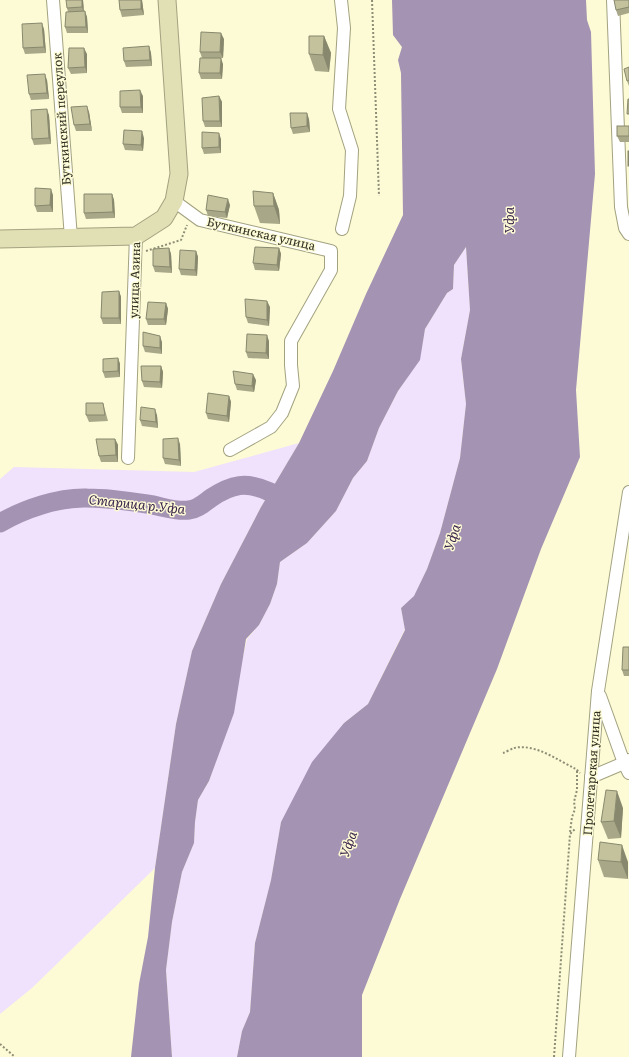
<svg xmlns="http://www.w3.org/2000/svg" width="629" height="1057" viewBox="0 0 629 1057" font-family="Literata,serif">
<rect width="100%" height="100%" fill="#fcfbd6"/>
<g fill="#f0e1fd">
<polygon points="466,247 470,310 461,359 466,404 460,458 440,533 427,569 414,597 401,608 405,629 368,704 344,723 281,822 271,880 255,943 250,1012 242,1031 237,1057 172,1057 166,970 172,922 182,872 194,843 195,822 198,800 209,781 221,747 240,670 247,639 259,625 270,604 277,584 280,562 307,543 336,511 353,478 367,461 379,428 398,391 419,360 425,329 447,293 453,289 454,265"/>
<polygon points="299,443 261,507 221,584 192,651 176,724 155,868 32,988 0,1014 0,479 14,467 194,472"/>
</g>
<polygon fill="#a493b2" points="392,0 586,0 587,20 591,32 595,174 576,390 580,457 541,549 497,669 400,899 362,995 362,1057 237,1057 242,1031 250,1012 255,943 271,880 281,822 312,762 344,723 368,704 405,630 401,608 414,596 427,569 440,533 460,458 466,404 461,359 470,310 466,247 454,265 453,289 447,293 425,329 420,360 398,391 379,428 367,461 353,478 336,511 307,543 280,562 277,584 270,604 259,625 246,639 234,713 209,781 198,800 195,822 194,843 182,872 172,922 166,970 172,1057 131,1057 139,984 148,937 155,868 176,724 192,651 221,584 261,507 299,443 333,371 366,294 403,215 401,73 398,60 402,47 393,35"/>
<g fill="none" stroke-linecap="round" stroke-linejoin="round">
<path stroke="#a493b2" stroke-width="19" d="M 0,523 C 24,509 59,497 87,498 C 106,498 128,501 147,504 C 161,506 176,512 189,510 C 198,509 204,503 211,498 C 232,484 246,481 270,492"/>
<g stroke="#a3a280" stroke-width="14">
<g id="street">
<polyline points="53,0 71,238"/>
<polyline points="341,0 344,28 339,109 352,150 350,196 342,229"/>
<polyline points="613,0 621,207 625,228 629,234"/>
<polyline points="174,201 200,220 331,251 331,270 291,341 291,365 293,386 282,413 271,427 230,450"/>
<polyline points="128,458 136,236"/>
<polyline points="600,696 624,763 629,773"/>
<polyline points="591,777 624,763 629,760"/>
<polyline points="569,1057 598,691 629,492"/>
</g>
</g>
<g stroke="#a3a280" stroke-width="19">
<polyline id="secondary" points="0,239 136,236 164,218 174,201 179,174 167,0"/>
</g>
<g stroke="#8e8d75" stroke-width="2" stroke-dasharray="2 2" stroke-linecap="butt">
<polyline points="372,0 379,196"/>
<polyline points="146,251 181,240 187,225"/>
<path d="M 503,753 C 506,752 511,749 514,748 C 535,743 559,761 576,769 L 580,773"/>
<polyline points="570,832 572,817 575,809 574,802 577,790 577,770"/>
<polyline points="0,1044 15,1057"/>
<polyline points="554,1057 570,834 576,828"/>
</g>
<use href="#street" stroke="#fff" stroke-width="12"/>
<use href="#secondary" stroke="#e1dfb4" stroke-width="17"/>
</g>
<g fill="#a8a787">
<polygon points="83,0 84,11 87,17 88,33 67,33 65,27 68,12 67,8"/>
<polygon points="119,0 142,0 144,15 122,17 120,10"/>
<polygon points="629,0 629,13 618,16 616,10"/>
<polygon points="44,29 46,53 25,54 23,48"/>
<polygon points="324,36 331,53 329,72 315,71 309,54"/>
<polygon points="224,39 223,58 202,58 200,52"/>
<polygon points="149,46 151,53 152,66 126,67 124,61"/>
<polygon points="87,54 87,73 71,74 68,68"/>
<polygon points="223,64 222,79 201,79 199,73"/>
<polygon points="629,67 629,86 627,81"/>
<polygon points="47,80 49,99 31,100 29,94"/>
<polygon points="143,96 143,113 122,113 120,107"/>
<polygon points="219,96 222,102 222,127 205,127 203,121"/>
<polygon points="89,112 92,131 76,131 74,125"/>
<polygon points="49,115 51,144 34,145 32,139"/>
<polygon points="309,119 310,132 293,134 291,128"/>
<polygon points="629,126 629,142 620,142 617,136"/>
<polygon points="144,138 143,151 125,150 123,144"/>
<polygon points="221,139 221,153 204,154 202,148"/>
<polygon points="273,193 279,210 280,224 260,223 254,206"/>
<polygon points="112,194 114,200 115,218 86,219 84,213"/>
<polygon points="53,195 53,212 37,212 35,206"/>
<polygon points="230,205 227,218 208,216 206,210"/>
<polygon points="169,248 171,254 172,273 155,272 153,266"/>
<polygon points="279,248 281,254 279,271 255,270 253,263"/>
<polygon points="196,251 198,257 197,276 181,275 179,269"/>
<polygon points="119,291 121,297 121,324 103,324 101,318"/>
<polygon points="166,303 168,309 166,325 148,325 146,319"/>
<polygon points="270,307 269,326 248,323 246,317"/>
<polygon points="269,341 269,359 248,358 246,352"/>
<polygon points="162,342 162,354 145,352 143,346"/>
<polygon points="118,358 120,364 120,377 105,378 103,372"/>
<polygon points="161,366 163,372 162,388 144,387 142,381"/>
<polygon points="256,380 254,392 237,390 235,384"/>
<polygon points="229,396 231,402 229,422 208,419 206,413"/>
<polygon points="103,403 108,421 89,422 86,415"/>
<polygon points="157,415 158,428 142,426 140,420"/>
<polygon points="115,439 118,445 118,462 101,462 99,456"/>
<polygon points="180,444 181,466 165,464 163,458"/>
<polygon points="629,647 629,676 624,676 622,670"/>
<polygon points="623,808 621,838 608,839 601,822"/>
<polygon points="598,860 628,862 628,879 604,877"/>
</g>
<g fill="#88886e">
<polygon points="82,0 83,0 84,14 82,7"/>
<polygon points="141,0 142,0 144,15 141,9"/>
<polygon points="85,11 87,17 88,33 86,27"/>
<polygon points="42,23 44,29 46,53 44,47"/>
<polygon points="221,33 224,39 223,58 220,52"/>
<polygon points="324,36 331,53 329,72 323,55"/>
<polygon points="149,46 151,53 152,66 150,60"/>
<polygon points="84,48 87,54 87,73 85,67"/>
<polygon points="221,58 223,64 222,79 220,73"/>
<polygon points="45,74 47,80 49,99 47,93"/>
<polygon points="140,90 143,96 143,113 141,107"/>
<polygon points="219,96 222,102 222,127 220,121"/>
<polygon points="87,106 89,112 92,131 90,124"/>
<polygon points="47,109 49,115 51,144 49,138"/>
<polygon points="307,113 309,119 310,132 307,126"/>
<polygon points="142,131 144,138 143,151 141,145"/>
<polygon points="219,133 221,139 221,153 219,147"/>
<polygon points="51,189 53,195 53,212 50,205"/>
<polygon points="273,193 279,210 280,224 274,206"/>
<polygon points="112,194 114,200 115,218 113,212"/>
<polygon points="228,199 230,205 227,218 225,212"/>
<polygon points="169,248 171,254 172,273 170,267"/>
<polygon points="279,248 281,254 279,271 277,265"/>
<polygon points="196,251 198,257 197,276 195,270"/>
<polygon points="119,291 121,297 121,324 119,318"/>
<polygon points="267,301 270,307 269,326 267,320"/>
<polygon points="166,303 168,309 166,325 164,319"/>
<polygon points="267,335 269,341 269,359 266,353"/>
<polygon points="160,336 162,342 162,354 160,348"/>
<polygon points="118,358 120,364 120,377 118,371"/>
<polygon points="161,366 163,372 162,388 160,382"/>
<polygon points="253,374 256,380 254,392 252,386"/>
<polygon points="229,396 231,402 229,422 227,416"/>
<polygon points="155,409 157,415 158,428 156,422"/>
<polygon points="178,438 180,444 181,466 179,460"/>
<polygon points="115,439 118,445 118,462 116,455"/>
<polygon points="617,791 623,808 621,838 614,821"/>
<polygon points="622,845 628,862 628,879 621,862"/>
</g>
<g fill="#c3c29d" stroke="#88886e">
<polygon points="66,0 82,0 82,7 67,8"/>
<polygon points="119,0 141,0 141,9 120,10"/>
<polygon points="614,0 629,0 629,7 616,10"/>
<polygon points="85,11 86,27 65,27 66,12"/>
<polygon points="42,23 44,47 23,48 22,24"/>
<polygon points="201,32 221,33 220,52 200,52"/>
<polygon points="309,36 324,36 323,55 309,54"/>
<polygon points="149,46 150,60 124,61 123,48"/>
<polygon points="69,48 84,48 85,67 68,68"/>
<polygon points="200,58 221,58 220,73 199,73"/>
<polygon points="629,67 629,80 627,81 624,69"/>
<polygon points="45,74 47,93 29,94 27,75"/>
<polygon points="140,90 141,107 120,107 120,91"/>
<polygon points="219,96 220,121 203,121 202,98"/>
<polygon points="628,99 629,99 629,114 627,114"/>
<polygon points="87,106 90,124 74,125 71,107"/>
<polygon points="47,109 49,138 32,139 31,110"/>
<polygon points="290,113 307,113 307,126 291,128"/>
<rect x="617" y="126" width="12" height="10"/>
<polygon points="124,130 142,131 141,145 123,144"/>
<polygon points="202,132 219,133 219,147 202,148"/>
<rect x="628" y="151" width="1" height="15"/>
<polygon points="35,188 51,189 50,205 35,206"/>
<polygon points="253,191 273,193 274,206 254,206"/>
<polygon points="84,194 112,194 113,212 84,213"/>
<polygon points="208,195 228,199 225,212 206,210"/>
<polygon points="255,247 279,248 277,265 253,263"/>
<polygon points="169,248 170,267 153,266 153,249"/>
<polygon points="180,250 196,251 195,270 179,269"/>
<polygon points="119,291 119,318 101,318 102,292"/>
<polygon points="245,299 267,301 267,320 246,317"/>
<polygon points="148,302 166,303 164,319 146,319"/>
<polygon points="143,332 160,336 160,348 143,346"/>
<polygon points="247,334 267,335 266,353 246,352"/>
<polygon points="118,358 118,371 103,372 103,359"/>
<polygon points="141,366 161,366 160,382 142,381"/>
<polygon points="233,371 253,374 252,386 235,384"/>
<polygon points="208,393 229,396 227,416 206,413"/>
<polygon points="86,403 103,403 105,415 86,415"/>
<polygon points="141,407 155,409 156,422 140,420"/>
<polygon points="178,438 179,460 163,458 163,439"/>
<polygon points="96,439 115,439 116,455 99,456"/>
<polygon points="623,647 629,647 629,670 622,670"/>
<polygon points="606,790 617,791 614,821 601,822"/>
<polygon points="600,842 622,845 621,862 598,860"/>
</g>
<g text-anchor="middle" stroke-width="3" stroke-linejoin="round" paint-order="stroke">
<g font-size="12" fill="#313022" stroke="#fcfbd6">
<text transform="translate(62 119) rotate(-94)" y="4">Буткинский переулок</text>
<text transform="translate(261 234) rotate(13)" y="4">Буткинская улица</text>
<text transform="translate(135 280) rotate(-88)" y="4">улица Азина</text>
<text transform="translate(592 773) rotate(-86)" y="4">Пролетарская улица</text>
</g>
<g font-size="13" font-style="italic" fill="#381f49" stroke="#fcfbd6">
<text transform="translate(509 220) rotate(-90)" y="5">Уфа</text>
<text transform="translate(137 504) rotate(6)" y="5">Старица р.Уфа</text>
<text transform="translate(452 537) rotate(-72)" y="5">Уфа</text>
<text transform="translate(348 844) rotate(-70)" y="5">Уфа</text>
</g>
</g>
</svg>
